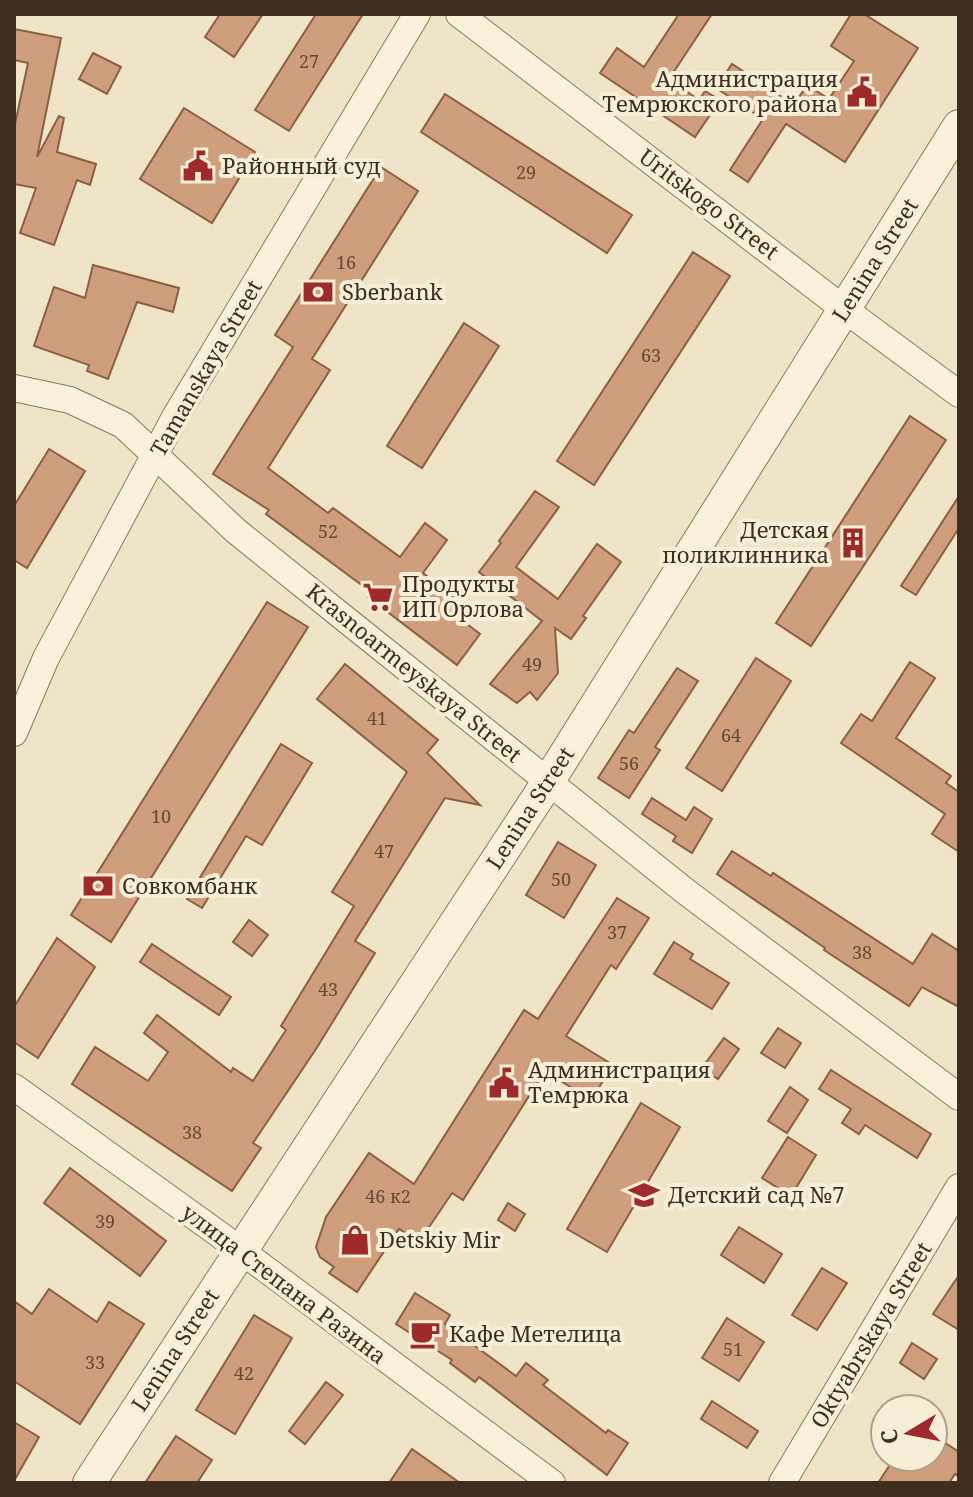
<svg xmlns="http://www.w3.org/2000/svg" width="973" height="1497" viewBox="0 0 973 1497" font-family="'Noto Serif',serif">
<rect width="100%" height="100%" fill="#f0e4c8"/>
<g fill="#cf9f7d" stroke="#8d5f41" stroke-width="2">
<polygon points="220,14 263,14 234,57 205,37"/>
<polygon points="316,14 363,14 289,131 255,110"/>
<polygon points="679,14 712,14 669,79 699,100 705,91 720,100 695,137 600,73 617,48 644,67"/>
<polygon points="851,14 864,14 918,48 845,162 786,124 748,182 730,170 763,119 716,88 732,64 794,105 807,85 829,99 854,61 831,46"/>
<polygon points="14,29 61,38 37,157 59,116 64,118 57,152 96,164 90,185 77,180 54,245 20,233 36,188 14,184 14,129 28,63 14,60"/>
<polygon points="93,53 121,67 107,94 79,79"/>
<polygon points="445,94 632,215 607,253 421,132"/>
<polygon points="184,108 255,152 212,223 140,179"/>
<polygon points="381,167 418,191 312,359 330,370 268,468 328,513 333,508 400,557 425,523 447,540 423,573 458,600 450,611 480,634 457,665 368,597 371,592 266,514 269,510 213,474 293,347 275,335"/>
<polygon points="693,252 730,276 594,485 557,461"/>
<polygon points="93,265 179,288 173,312 137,302 108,379 87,371 89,365 34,346 54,287 85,298"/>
<polygon points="464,323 499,346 422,468 387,446"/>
<polygon points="910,416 946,440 811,646 776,623"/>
<polygon points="49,449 85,471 27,568 14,560 14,506"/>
<polygon points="535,491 559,507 516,567 558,599 597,544 621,562 583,616 586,618 571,639 555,628 558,673 537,700 530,692 517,703 490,684 542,621 479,572 501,543 499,541"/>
<polygon points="959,496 959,528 916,595 901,586"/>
<polygon points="267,602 308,627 111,942 71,915"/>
<polygon points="756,658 791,681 722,791 686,768"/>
<polygon points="910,662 935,678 896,738 951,776 946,783 959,792 959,852 932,834 945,814 841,743 861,714 872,721"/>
<polygon points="345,664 438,740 427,753 480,805 445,798 355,941 375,953 316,1049 253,1143 261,1148 232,1191 72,1084 95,1047 148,1081 168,1052 144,1033 157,1015 231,1072 233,1068 253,1081 286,1030 281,1026 354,906 332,892 407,772 317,699"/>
<polygon points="677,668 698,681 655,747 660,750 629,798 598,778 629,730 634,733"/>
<polygon points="281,744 312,763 262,845 246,836 202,908 187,899"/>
<polygon points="652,798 686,820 694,807 712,819 692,853 673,841 676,836 642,814"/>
<polygon points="558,842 596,865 564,918 526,895"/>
<polygon points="732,851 771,876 773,873 913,964 932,934 959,951 959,1007 922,987 909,1006 824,950 825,948 717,874"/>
<polygon points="617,898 649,918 616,969 611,965 566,1036 613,1065 591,1100 545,1071 463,1200 452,1193 419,1242 399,1229 357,1292 329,1273 334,1267 320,1257 316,1247 326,1217 369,1153 414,1184 524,1010 538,1019"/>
<polygon points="249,920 268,935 252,956 233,942"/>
<polygon points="57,938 95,967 38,1058 14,1042 14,1007"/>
<polygon points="674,942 693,954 690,959 729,983 712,1009 654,974"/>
<polygon points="152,944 231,997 219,1015 140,962"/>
<polygon points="778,1028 801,1043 785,1068 761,1053"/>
<polygon points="724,1038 739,1049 718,1079 702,1068"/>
<polygon points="831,1070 931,1134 917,1158 865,1125 859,1134 842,1123 851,1109 819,1089"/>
<polygon points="790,1087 808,1100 787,1133 768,1121"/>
<polygon points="641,1103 680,1127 607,1252 567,1229"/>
<polygon points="788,1137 816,1155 791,1196 762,1178"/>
<polygon points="70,1168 166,1241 140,1276 44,1203"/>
<polygon points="508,1203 525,1214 515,1231 498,1220"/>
<polygon points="739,1227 782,1254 764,1283 721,1255"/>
<polygon points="822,1268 847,1283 817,1330 792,1315"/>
<polygon points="959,1275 959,1330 933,1314"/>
<polygon points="49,1289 97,1322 109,1302 144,1324 80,1424 14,1381 14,1301 32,1314"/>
<polygon points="415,1293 450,1315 445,1324 516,1376 526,1363 548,1380 543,1385 606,1433 608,1430 628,1443 607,1475 479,1377 475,1382 450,1363 452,1360 396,1324"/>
<polygon points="254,1315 292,1338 235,1434 196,1410"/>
<polygon points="727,1318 764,1342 739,1381 702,1358"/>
<polygon points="912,1343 937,1359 924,1379 900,1363"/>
<polygon points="326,1382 343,1395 305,1444 289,1431"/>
<polygon points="712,1401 758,1431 747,1448 701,1419"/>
<polygon points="14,1422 39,1437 14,1481"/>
<polygon points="933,1435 959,1452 959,1477 955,1474 949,1483 878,1483 895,1457 933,1457"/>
<polygon points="176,1436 212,1460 197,1483 145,1483"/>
<polygon points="412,1449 460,1483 389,1483"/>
</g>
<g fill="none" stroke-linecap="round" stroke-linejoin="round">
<g stroke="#8d765c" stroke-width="28">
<g id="minor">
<polyline points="459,14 844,309 959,394"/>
<polyline points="14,388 70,400 123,425 236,531 344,618 685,891 959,1097"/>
<polyline points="14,733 46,658 175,417 417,14"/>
<polyline points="14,1087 216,1232 552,1483"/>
<polyline points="782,1483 959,1187"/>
</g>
</g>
<g stroke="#8d765c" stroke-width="34">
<polyline id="tertiary" points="89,1483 548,782 959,126"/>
</g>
<use href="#minor" stroke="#faf1dc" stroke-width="26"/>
<use href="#tertiary" stroke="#faf1dc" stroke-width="32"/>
</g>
<defs>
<g id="civic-bare" transform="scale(2.4)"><path d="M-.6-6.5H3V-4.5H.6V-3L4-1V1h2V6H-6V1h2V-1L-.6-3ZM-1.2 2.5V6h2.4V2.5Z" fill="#9e2a2b" stroke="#f7eed8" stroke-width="2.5" paint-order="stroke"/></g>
<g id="bank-bare" transform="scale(2.4)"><path d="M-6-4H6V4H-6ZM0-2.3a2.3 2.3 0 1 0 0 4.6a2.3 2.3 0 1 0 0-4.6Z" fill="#9e2a2b" stroke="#f7eed8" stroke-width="2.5" paint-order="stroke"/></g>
<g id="building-bare" transform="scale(2.4)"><path d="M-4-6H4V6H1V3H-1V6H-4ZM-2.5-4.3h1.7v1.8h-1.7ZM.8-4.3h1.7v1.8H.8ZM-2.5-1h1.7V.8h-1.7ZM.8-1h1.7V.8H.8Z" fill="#9e2a2b" stroke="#f7eed8" stroke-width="2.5" paint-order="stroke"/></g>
<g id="supermarket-bare" transform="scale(2.4)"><path d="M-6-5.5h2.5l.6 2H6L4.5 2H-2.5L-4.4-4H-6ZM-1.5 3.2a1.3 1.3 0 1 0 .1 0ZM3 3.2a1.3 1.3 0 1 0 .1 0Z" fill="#9e2a2b" stroke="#f7eed8" stroke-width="2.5" paint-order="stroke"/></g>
<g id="school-bare" transform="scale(2.4)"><path d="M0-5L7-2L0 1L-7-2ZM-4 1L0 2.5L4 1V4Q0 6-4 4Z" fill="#9e2a2b" stroke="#f7eed8" stroke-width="2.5" paint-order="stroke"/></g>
<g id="shop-bare" transform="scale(2.4)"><path d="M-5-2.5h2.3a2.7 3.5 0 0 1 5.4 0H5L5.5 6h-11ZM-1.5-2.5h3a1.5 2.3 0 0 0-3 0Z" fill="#9e2a2b" stroke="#f7eed8" stroke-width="2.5" paint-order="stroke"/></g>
<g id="cafe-bare" transform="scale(2.4)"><path d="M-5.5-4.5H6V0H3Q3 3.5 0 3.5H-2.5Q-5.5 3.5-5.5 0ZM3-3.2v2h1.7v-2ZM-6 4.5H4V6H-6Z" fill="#9e2a2b" stroke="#f7eed8" stroke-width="2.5" paint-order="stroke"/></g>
</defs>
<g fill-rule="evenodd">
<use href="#civic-bare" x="862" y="92"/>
<use href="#civic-bare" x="198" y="166"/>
<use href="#bank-bare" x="318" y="292"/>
<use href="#building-bare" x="853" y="543"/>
<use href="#supermarket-bare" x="378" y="597"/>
<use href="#bank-bare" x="98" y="886"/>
<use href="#civic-bare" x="504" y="1083"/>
<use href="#school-bare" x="644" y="1195"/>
<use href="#shop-bare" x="355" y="1240"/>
<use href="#cafe-bare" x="425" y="1334"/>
</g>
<g text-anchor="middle" stroke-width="8" stroke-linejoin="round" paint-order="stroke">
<g font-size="18" fill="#624a37">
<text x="309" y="68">27</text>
<text x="526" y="179">29</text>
<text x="346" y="269">16</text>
<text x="651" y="362">63</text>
<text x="328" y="538">52</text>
<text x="532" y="671">49</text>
<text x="377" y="725">41</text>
<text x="731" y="742">64</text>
<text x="629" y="770">56</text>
<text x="161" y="823">10</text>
<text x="384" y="858">47</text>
<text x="561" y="886">50</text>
<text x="617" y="939">37</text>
<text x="862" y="959">38</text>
<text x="328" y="996">43</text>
<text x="192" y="1139">38</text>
<text x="388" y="1203">46 к2</text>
<text x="105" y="1228">39</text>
<text x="733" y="1356">51</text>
<text x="95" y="1369">33</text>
<text x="244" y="1380">42</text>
</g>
<g font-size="22" fill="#3d2e20" stroke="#f7eed8" text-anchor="start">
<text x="838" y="87" text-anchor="end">Администрация<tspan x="838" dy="25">Темрюкского района</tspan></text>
<text x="222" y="174">Районный суд</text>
<text x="342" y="300">Sberbank</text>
<text x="829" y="538" text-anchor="end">Детская<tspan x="829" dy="25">поликлинника</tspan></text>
<text x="402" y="592">Продукты<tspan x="402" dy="25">ИП Орлова</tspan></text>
<text x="122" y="894">Совкомбанк</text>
<text x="528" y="1078">Администрация<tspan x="528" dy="25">Темрюка</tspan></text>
<text x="668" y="1203">Детский сад №7</text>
<text x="379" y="1248">Detskiy Mir</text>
<text x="449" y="1342">Кафе Метелица</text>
</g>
<g font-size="22" fill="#3d2e20" stroke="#f7eed8">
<text transform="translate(709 204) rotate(37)" y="8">Uritskogo Street</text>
<text transform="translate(875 260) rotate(-58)" y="8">Lenina Street</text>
<text transform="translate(206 368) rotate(-60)" y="8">Tamanskaya Street</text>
<text transform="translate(414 673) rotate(39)" y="8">Krasnoarmeyskaya Street</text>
<text transform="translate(530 808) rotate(-57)" y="8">Lenina Street</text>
<text transform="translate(284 1284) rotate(37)" y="8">улица Степана Разина</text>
<text transform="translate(871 1335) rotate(-59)" y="8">Oktyabrskaya Street</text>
<text transform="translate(175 1350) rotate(-57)" y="8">Lenina Street</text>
</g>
</g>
<rect width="973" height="1497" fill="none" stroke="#3d2e20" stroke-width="32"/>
<g transform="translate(909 1433) rotate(260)"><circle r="38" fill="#f7eed8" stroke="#ada18e" stroke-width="2"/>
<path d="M0-6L14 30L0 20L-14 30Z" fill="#9e2a2b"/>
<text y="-12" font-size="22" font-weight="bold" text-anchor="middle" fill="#3d2e20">С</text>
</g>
</svg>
